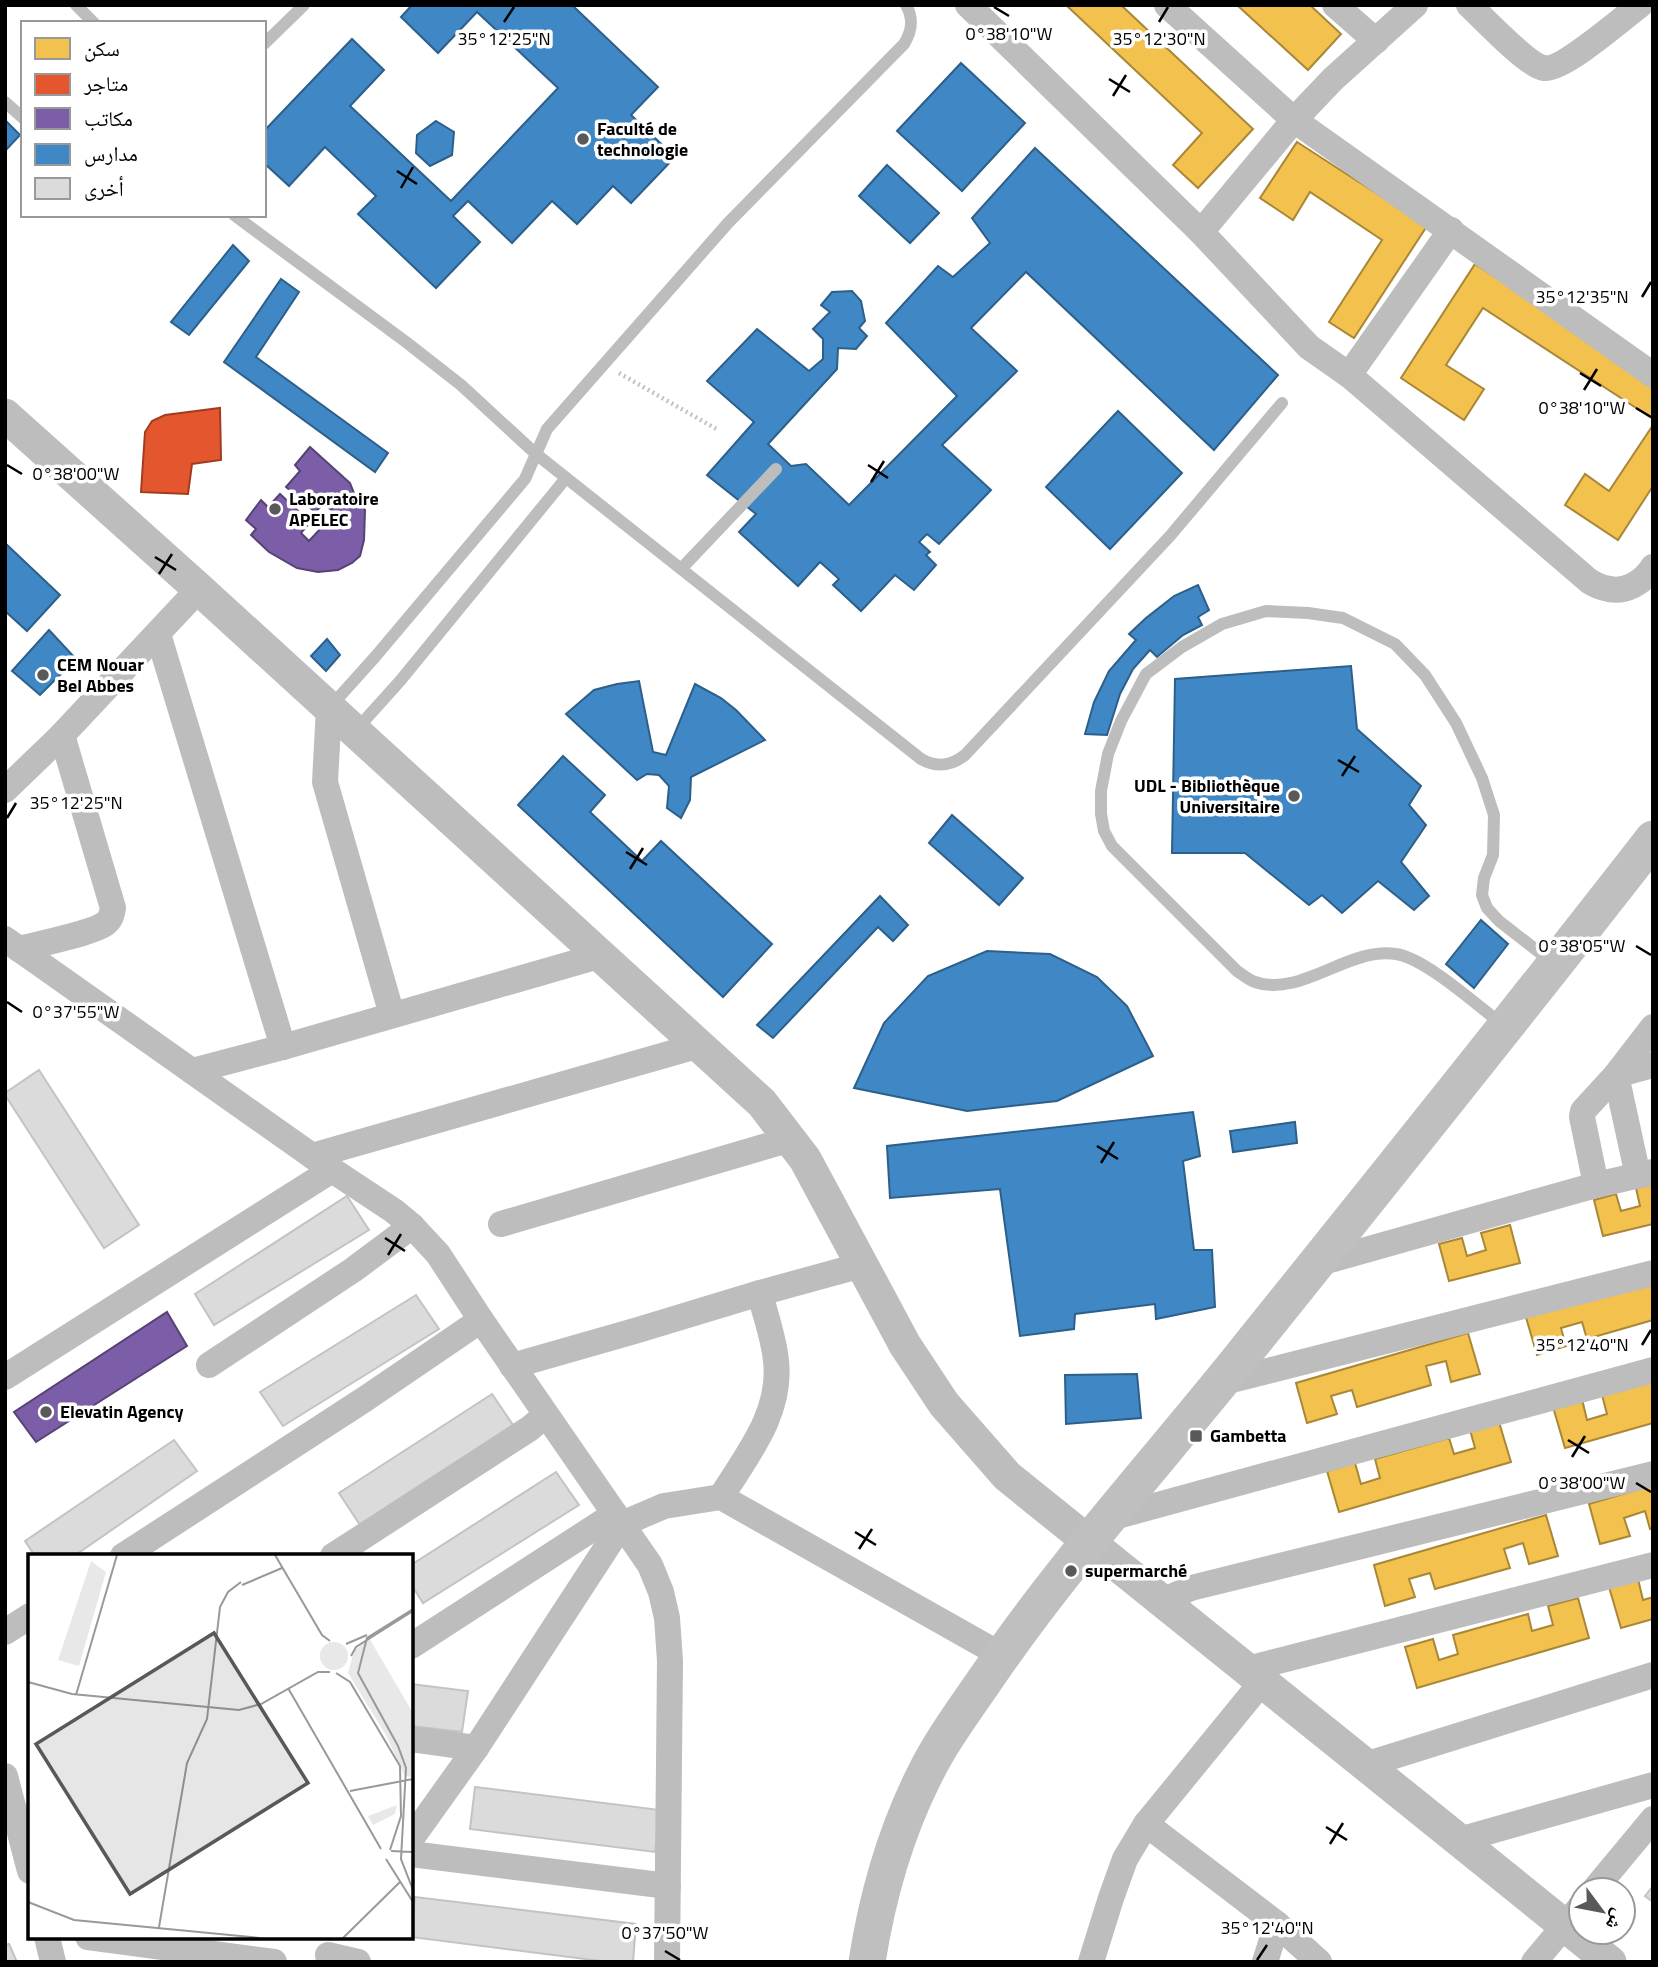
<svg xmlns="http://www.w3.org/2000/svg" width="1658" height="1967" viewBox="0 0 1658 1967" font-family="'Titillium Web','Noto Naskh Arabic',sans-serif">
<rect width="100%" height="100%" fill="#fff"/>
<g fill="#f2c14e" stroke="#a98737" stroke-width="2">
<polygon points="1066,5 1121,5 1253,129 1198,188 1173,165 1202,133"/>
<polygon points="1237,5 1310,5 1341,34 1308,70"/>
<polygon points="1297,142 1427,226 1354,338 1329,322 1382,240 1310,192 1293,220 1260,198"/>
<polygon points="1475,264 1653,380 1653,419 1483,308 1446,365 1484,389 1464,420 1401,378"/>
<polygon points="1653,425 1653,486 1618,540 1565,505 1585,474 1609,491"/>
<polygon points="1653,1184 1653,1224 1603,1236 1594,1200 1616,1194 1621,1211 1640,1206 1636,1188"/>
<polygon points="1510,1225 1520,1263 1449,1281 1439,1244 1462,1238 1467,1256 1486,1250 1481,1233"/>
<polygon points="1653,1277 1653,1320 1587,1339 1582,1322 1561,1328 1566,1346 1537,1355 1525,1314"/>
<polygon points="1468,1333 1480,1374 1451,1382 1446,1361 1426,1366 1431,1385 1357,1407 1352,1390 1331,1396 1337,1414 1307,1423 1296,1383"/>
<polygon points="1653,1381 1653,1423 1565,1448 1553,1407 1582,1399 1587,1420 1607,1414 1602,1395"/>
<polygon points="1499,1422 1511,1462 1339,1512 1327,1471 1355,1463 1361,1484 1380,1478 1375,1459 1449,1438 1454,1454 1475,1448 1470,1430"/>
<polygon points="1653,1485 1653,1528 1650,1529 1645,1511 1624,1518 1630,1536 1600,1544 1589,1504"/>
<polygon points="1546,1515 1558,1556 1529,1564 1523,1543 1504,1549 1510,1568 1435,1589 1430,1573 1409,1579 1415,1597 1385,1606 1374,1565"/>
<polygon points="1638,1579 1643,1600 1653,1597 1653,1619 1621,1628 1609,1587"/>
<polygon points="1578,1598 1589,1638 1417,1688 1405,1647 1433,1639 1439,1660 1458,1654 1453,1635 1528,1614 1532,1631 1553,1625 1548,1606"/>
</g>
<polygon fill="#e4572e" stroke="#a03d20" stroke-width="2" points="220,408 221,460 192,464 188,494 141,492 145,432 152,421 165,415"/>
<g fill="#7b5ea7" stroke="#564275" stroke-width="2">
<polygon points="310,447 350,483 354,493 365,510 364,540 360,556 352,563 338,570 318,572 297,568 269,552 251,535 256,529 246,520 261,500 268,507 280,494 310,522 301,533 309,541 335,513 324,504 315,512 286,487 300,471 295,465"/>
<polygon points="167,1312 187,1346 36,1442 14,1412"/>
</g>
<g fill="#3f88c5" stroke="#2c5f8a" stroke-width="2">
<polygon points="412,5 572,5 658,87 631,115 675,157 631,203 613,186 577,224 552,201 512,243 468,201 453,216 480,242 436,288 358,214 376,196 325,147 289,186 264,163 264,131 352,39 384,70 350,106 451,201 558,88 477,12 438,53 401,17"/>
<polygon points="961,63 1025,123 962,191 897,131"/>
<polygon points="5,120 20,135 5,151"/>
<polygon points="436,121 454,132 452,155 430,166 416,153 417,135"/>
<polygon points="1035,148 1278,375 1214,450 1026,272 971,328 1017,371 942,445 991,490 939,544 927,534 919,542 930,552 926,555 936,565 914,590 895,575 861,611 833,585 839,579 820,562 798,586 739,532 756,514 707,475 754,422 707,381 757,329 809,371 823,359 823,339 813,329 830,312 821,305 832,292 852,291 861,301 865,321 859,328 867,336 856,349 838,348 837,369 768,444 791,466 806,464 849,505 957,396 886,323 938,266 953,277 990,243 972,218"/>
<polygon points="887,165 939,213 910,243 859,196"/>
<polygon points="233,245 249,261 189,335 171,322"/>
<polygon points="281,279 299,292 256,357 388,453 375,472 224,362"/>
<polygon points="1118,411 1182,473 1110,549 1046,487"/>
<polygon points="5,543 60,595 27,631 5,611"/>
<polygon points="1198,585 1209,610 1198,617 1202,625 1183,635 1157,657 1150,650 1133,669 1120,694 1107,735 1085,734 1094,702 1109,671 1136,640 1129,634 1146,618 1174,596"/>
<polygon points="49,630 76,659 40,695 12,671"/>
<polygon points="327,639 340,655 326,671 311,656"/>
<polygon points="1351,666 1357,729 1421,786 1409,805 1426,825 1401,862 1429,896 1414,910 1378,881 1342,913 1322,895 1309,905 1245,853 1172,853 1175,679"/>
<polygon points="639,681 653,752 666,755 695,684 721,698 736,710 765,740 691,777 690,800 681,818 667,808 669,786 659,775 647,774 637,780 566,714 594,690 617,684"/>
<polygon points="563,756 605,795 590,812 642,861 661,841 772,944 723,997 518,805"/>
<polygon points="952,815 1023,878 999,905 929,843"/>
<polygon points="880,896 908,925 893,941 878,927 773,1038 757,1025"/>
<polygon points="1481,920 1508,944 1474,988 1446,964"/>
<polygon points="987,951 1050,954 1097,977 1127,1006 1153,1056 1057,1101 967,1111 854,1088 884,1023 928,976"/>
<polygon points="1193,1112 1200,1156 1183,1161 1194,1250 1212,1250 1215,1307 1156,1319 1155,1304 1075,1314 1074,1329 1020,1336 1000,1189 890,1198 887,1146"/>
<polygon points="1295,1122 1297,1143 1233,1152 1230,1131"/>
<polygon points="1137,1374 1141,1418 1066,1424 1065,1375"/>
</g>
<g fill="#dbdbdb" stroke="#c3c3c3" stroke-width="2">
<polygon points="39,1070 139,1225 104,1248 5,1095 5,1093"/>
<polygon points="347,1196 369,1230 214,1325 195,1294"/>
<polygon points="416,1295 439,1329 283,1426 260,1392"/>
<polygon points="492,1394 515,1428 360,1525 339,1493"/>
<polygon points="174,1440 197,1471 74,1556 35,1556 25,1541"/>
<polygon points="556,1472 579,1505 423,1603 411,1584 411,1565"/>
<polygon points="411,1684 468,1691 462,1732 411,1726"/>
<polygon points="475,1787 660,1810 655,1852 470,1829"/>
<polygon points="1653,1886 1653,1902 1645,1896"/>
<polygon points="415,1897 636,1924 633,1962 609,1962 411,1937"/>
<polygon points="9,1944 17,1962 5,1962 5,1945"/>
</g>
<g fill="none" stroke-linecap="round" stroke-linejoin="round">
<polyline stroke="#c2c2c2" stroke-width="4.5" stroke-dasharray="2 3.5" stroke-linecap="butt" points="619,373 718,430"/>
<g stroke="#bdbdbd" stroke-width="12">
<polyline points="76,5 94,23"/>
<polyline points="264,44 304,5"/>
<polyline points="5,102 23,118"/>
<path d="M 234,215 L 406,342 L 461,385 L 536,454 L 921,759 C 937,768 951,766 965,755 L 1170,536 L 1282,403"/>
<polyline points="681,569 776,469"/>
<path d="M 331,706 L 375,657 L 525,479 L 547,429 L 728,223 L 904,44 C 912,31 914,19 906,5"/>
<polyline points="355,731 400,681 566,478"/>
<path d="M 1503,1025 C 1478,1006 1425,958 1396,954 C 1350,946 1300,998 1255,982 C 1249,980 1243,975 1237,971 L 1112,846 L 1104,831 L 1101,814 L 1101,791 L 1108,754 L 1121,721 L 1146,674 L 1182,647 L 1222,624 L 1266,611 L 1308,613 L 1343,618 L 1395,644 L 1425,675 L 1456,723 L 1482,778 L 1494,815 L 1493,855 L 1484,878 L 1482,895 L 1487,908 L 1499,921 L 1553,963"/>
</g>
<g stroke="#bdbdbd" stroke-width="26">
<path d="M 968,5 L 1201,232 L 1309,347 L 1349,375 L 1589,581 C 1594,584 1599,587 1605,588 C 1624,594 1643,583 1653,567"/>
<polyline points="1167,5 1294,120 1653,375"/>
<polyline points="1335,5 1376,41"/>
<path d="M 1469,5 C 1483,18 1528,66 1544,68 C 1562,71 1623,18 1640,5"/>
<polyline points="1201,232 1294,120 1333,79 1415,5"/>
<polyline points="1349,375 1451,230"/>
<polyline points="158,634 283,1047"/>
<polyline points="329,708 325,782 392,1015"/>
<polyline points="5,790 62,735 199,589"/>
<polyline points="5,939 332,1170 394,1211 412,1226 438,1254 481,1320 650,1565 661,1592 667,1618 670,1661 667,1962"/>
<path d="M 19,949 C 38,944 94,933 106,923 C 111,919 112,914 113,908 L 62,735"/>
<polyline points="192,1071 283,1047 602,955"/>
<polyline points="312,1156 700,1045"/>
<polyline points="1638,1176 1616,1075 1653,1027"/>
<polyline points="1596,1185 1582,1117 1583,1111 1616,1075 1653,1065"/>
<polyline points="501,1224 791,1139"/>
<polyline points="1316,1264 1596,1185 1653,1172"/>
<polyline points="760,1293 862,1265"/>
<polyline points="209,1365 353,1270 412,1226"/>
<path d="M 512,1366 L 638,1330 L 760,1293 C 765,1315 774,1338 776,1361 C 782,1413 747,1455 721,1497"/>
<polyline points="5,1377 332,1170"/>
<polyline points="1220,1383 1653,1273"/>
<polyline points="1110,1518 1653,1370"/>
<polyline points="123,1556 365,1399 481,1320"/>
<polyline points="333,1556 529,1429 546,1415"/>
<polyline points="1162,1601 1191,1588 1653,1474"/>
<polyline points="5,1632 30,1616"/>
<polyline points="411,1646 615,1514"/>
<polyline points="1247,1669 1653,1565"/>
<polyline points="411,1739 476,1748"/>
<polyline points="1365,1765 1653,1675"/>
<polyline points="5,1776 30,1871"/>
<polyline points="1146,1824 1277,1924 1319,1962"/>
<polyline points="411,1839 476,1748 622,1524 664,1506 721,1497 1001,1655"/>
<polyline points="1459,1840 1653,1785"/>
<polyline points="411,1854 668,1886"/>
<polyline points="1594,1890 1653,1819"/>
<polyline points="47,1937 53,1962"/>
<polyline points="88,1937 274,1962"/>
<polyline points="328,1955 358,1962"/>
<polyline points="1091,1962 1111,1898 1125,1859 1146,1824 1262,1682"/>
<polyline points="1265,1962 1277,1924"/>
<polyline points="1534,1962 1581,1906"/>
</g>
<polyline stroke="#bdbdbd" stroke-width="33" points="5,415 199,589 762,1103 805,1159 905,1345 944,1404 1007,1476 1610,1962"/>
<path stroke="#bfbfbf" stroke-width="37" d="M 867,1962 C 877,1898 895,1834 924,1776 C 941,1741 965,1709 987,1677 C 1064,1564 1157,1462 1242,1356 C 1380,1184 1518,1013 1653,839"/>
</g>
<path fill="none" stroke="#000" stroke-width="2.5" d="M 994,7 L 1009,16M 504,22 L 514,7M 1159,22 L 1168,7M 1109,79 L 1130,92M 1113,96 L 1126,75M 397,171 L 417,184M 401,188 L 413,167M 1642,297 L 1651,282M 1580,373 L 1601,386M 1584,390 L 1597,369M 1636,408 L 1651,417M 7,465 L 22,474M 868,465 L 888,478M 871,482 L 884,461M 155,557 L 176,570M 159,574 L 172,554M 1338,760 L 1359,772M 1342,776 L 1355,756M 7,818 L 16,803M 626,852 L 647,865M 630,869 L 643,848M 1636,946 L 1651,955M 7,1002 L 22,1012M 1097,1146 L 1118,1159M 1101,1163 L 1114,1142M 385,1238 L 405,1251M 388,1255 L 401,1234M 1642,1345 L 1651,1330M 1568,1440 L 1589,1453M 1572,1457 L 1585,1436M 1636,1483 L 1651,1492M 855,1532 L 876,1545M 859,1549 L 872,1529M 1326,1827 L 1347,1840M 1330,1844 L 1343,1823M 665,1951 L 680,1960M 1257,1960 L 1267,1945"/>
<g fill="#595959" stroke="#fff" stroke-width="2.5">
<circle cx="583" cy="139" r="7"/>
<circle cx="275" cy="509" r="7"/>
<circle cx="43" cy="675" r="7"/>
<circle cx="1294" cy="796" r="7"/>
<circle cx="46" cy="1412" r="7"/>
<rect x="1189" y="1429" width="14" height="14" rx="3.5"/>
<circle cx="1071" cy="1571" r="7"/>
</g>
<g text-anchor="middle" stroke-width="7" stroke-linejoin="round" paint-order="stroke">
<g font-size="18" font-weight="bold" fill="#000" stroke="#fff" text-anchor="start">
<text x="597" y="135">Faculté de<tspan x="597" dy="21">technologie</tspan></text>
<text x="289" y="505">Laboratoire<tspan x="289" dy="21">APELEC</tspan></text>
<text x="57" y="671">CEM Nouar<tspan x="57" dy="21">Bel Abbes</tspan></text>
<text x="1280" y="792" text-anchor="end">UDL - Bibliothèque<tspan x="1280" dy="21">Universitaire</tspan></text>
<text x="60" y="1418">Elevatin Agency</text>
<text x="1210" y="1442">Gambetta</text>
<text x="1085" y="1577">supermarché</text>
</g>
</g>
<g transform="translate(28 1554)">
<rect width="385" height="385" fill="#fff"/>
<path d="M 63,7 L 78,18 L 51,112 L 30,106 ZM 341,84 L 385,159 L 383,223 L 376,221 L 359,183 L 320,119 L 326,97 ZM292 102a14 14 0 1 1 28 0a14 14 0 1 1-28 0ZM 369,251 L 367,260 L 345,271 L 340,262 Z" fill="#e8e8e8"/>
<path fill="none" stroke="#999" stroke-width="2" d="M 247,1 L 294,81 L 302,87M 214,31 L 254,14M 385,55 L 339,84 L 330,119 L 370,192 L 378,214 L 373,305 L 385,336M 318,90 L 339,81M 323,102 L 328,93 L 385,57M 308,119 L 322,128 L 372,212 L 373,262 L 362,296M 0,128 L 44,140 L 211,156 L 233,150 L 290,118 L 302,118M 260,134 L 353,295M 48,141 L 89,1M 322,237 L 385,225M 363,297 L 385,298M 358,305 L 385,348M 0,348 L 46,366 L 232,384M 131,373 L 159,209 L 179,165 L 192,53 L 200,38 L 213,28M 315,384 L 373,327"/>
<path fill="#595959" fill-opacity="0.15" stroke="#595959" stroke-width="3.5" d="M 186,79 L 280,229 L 102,340 L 8,190 Z"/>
<rect width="385" height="385" fill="none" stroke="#000" stroke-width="3.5"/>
</g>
<g font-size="18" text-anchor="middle" fill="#000" stroke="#fff" stroke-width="7" stroke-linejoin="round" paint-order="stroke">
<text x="1009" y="40">0°38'10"W</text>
<text x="504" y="45">35°12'25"N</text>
<text x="1159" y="45">35°12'30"N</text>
<text x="1582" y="303">35°12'35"N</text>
<text x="1582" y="414">0°38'10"W</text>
<text x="76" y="480">0°38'00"W</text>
<text x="76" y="809">35°12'25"N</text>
<text x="1582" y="952">0°38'05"W</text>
<text x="76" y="1018">0°37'55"W</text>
<text x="1582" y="1351">35°12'40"N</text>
<text x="1582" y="1489">0°38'00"W</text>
<text x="1267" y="1934">35°12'40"N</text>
<text x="665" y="1939">0°37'50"W</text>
</g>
<rect width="1658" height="1967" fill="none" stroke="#000000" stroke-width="14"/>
<rect x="21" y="21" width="245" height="196" fill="#ffffff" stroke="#999999" stroke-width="2"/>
<rect x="35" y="38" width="35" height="21" fill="#f2c14e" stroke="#999999" stroke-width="2"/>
<text x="84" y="56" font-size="21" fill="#000000">سكن</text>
<rect x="35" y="74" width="35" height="21" fill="#e4572e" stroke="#999999" stroke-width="2"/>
<text x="84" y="91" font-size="21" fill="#000000">متاجر</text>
<rect x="35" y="108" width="35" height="21" fill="#7b5ea7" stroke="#999999" stroke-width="2"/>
<text x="84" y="126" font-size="21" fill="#000000">مكاتب</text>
<rect x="35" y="144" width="35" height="21" fill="#3f88c5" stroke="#999999" stroke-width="2"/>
<text x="84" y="161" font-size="21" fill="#000000">مدارس</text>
<rect x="35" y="178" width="35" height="21" fill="#dbdbdb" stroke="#999999" stroke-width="2"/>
<text x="84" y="196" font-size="21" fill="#000000">أخرى</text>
<g transform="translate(1602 1911) rotate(122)"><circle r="33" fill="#ffffff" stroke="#999999" stroke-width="2"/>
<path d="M0-5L12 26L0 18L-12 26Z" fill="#595959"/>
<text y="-10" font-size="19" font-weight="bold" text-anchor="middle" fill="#000000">ش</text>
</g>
</svg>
